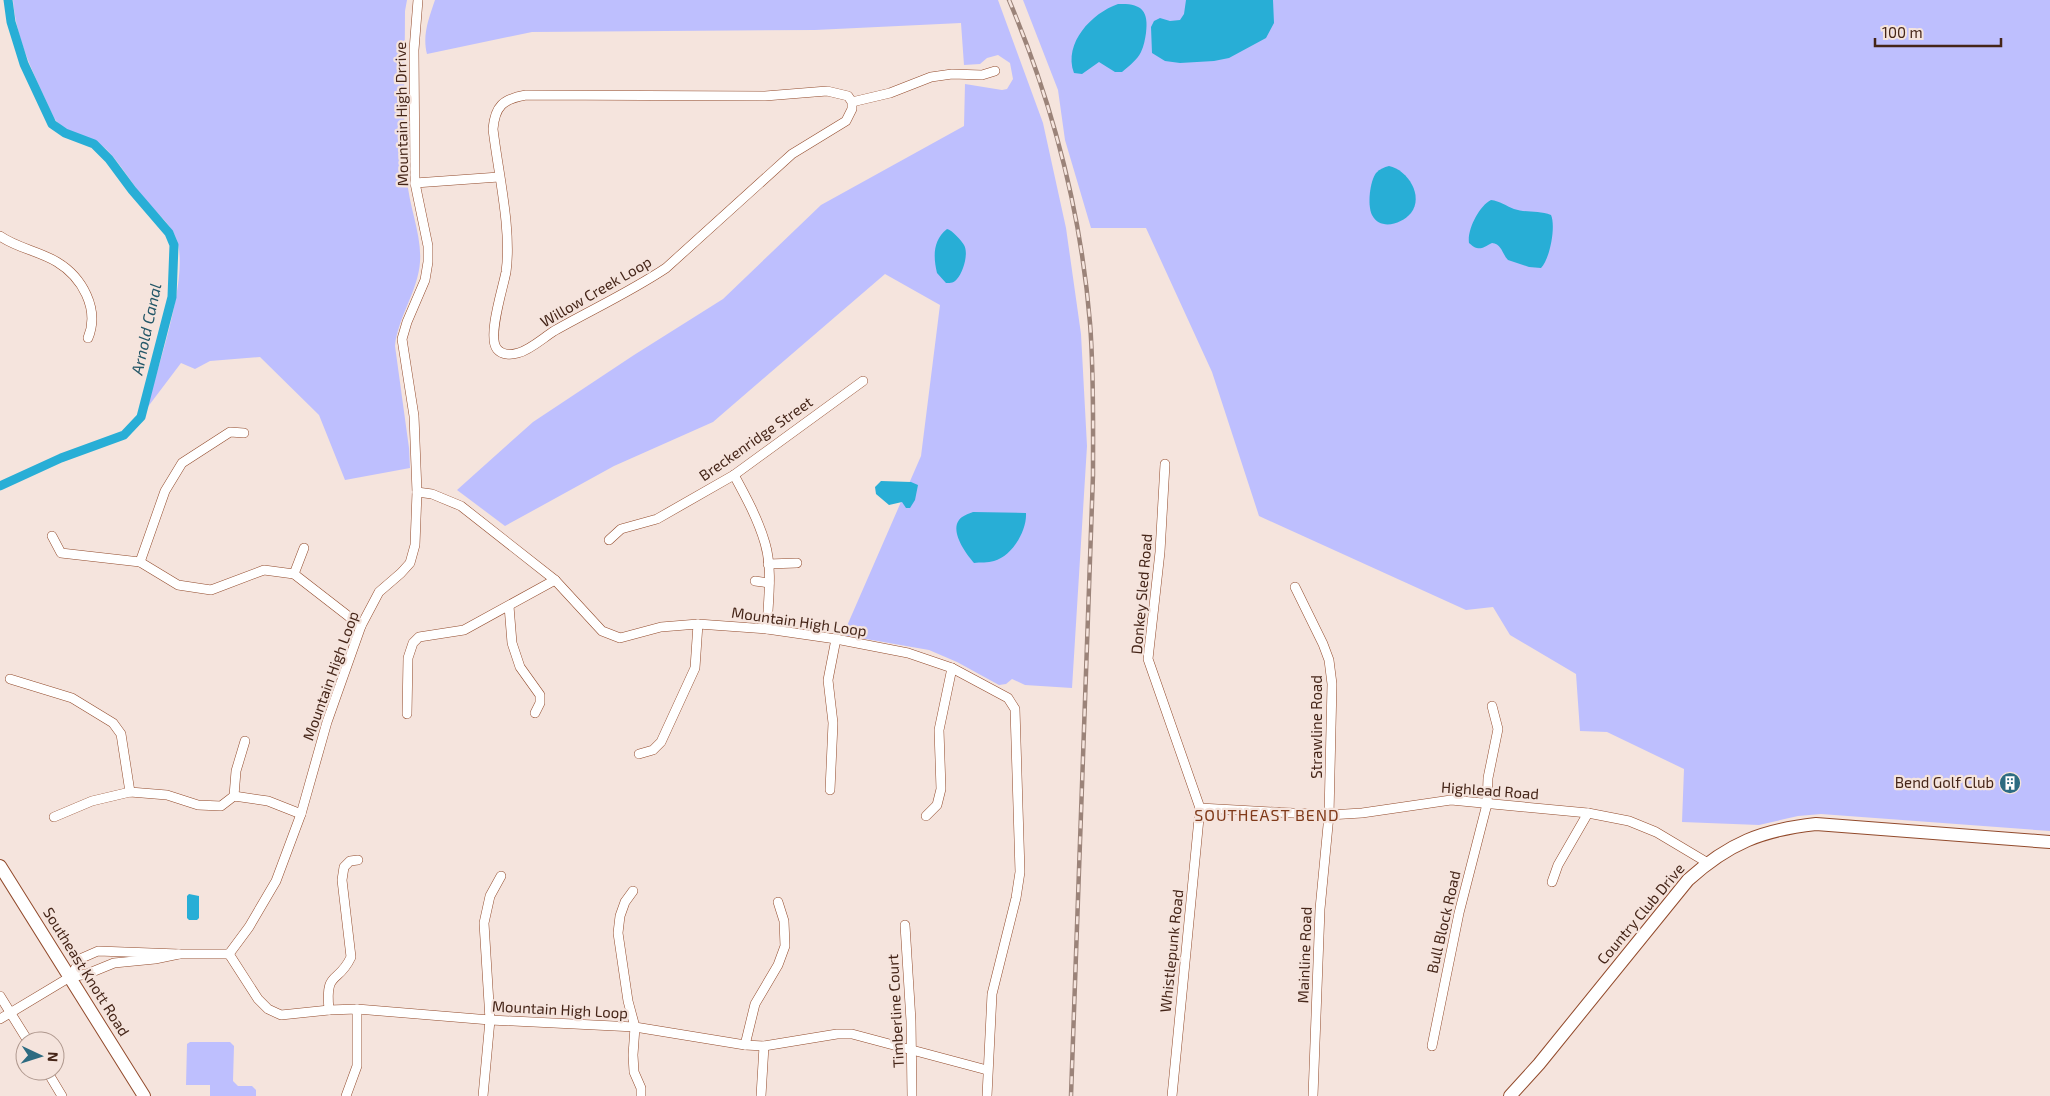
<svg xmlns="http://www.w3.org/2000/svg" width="2050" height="1096" viewBox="0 0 2050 1096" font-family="'Exo 2',sans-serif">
<rect width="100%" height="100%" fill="#f5e4dd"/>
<g fill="#bebffe">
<path d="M 13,0 L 407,0 L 405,11 C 405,67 402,124 407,179 C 409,207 422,235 420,262 C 418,291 398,317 395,346 L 409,448 L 410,468 L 345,480 L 319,415 L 260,357 L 210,361 L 195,369 L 181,363 L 147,408 C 157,368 191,274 176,238 C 170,222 153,210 143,197 C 131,182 120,163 106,149 C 91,135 66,135 54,118 C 37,80 16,42 13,0 Z"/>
<path d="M 435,0 L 998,0 L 1043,123 L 1066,228 L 1081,334 L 1087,446 L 1072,688 L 1025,685 L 1012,679 L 1006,684 L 999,685 L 957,662 L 929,650 L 843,635 L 921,456 L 940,305 L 885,274 L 713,422 L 614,466 L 505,526 L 457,490 L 533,422 L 634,355 L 723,299 L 821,205 L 964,126 L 965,84 L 1002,90 L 1007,89 L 1013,79 L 1010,63 L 998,55 L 987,58 L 980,64 L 964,65 L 961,23 L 815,30 L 532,32 L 427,54 C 422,35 429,18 435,0 Z"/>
<polygon points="1023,0 2050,0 2050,831 1821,814 1798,816 1759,825 1682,822 1684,769 1607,732 1580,731 1576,674 1510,635 1493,607 1466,610 1259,516 1212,372 1146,228 1091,228 1065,140 1058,90"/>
<polygon points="190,1042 230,1042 234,1046 233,1081 238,1086 252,1086 256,1090 256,1096 210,1096 210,1085 186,1085 187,1044"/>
</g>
<g fill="#28aed6">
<polygon points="1186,0 1273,0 1274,23 1266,38 1229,58 1214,61 1180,63 1165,61 1152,53 1151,27 1154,21 1160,18 1170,21 1180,20 1184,14"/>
<path d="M 1118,4 C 1141,3 1149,10 1146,33 C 1145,39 1144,46 1141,52 C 1137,60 1129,66 1122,72 L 1115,72 L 1099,62 L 1082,74 L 1074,73 C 1063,43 1092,13 1118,4 Z"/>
<path d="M 1389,166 C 1408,170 1424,196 1411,213 C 1402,224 1380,231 1372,215 C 1367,205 1370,181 1376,173 C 1380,169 1384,167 1389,166 Z"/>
<path d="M 1491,200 C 1500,201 1506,206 1514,209 C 1526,213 1539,210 1551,215 C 1556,226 1550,259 1541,268 L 1529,267 L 1508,260 C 1502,254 1502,244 1492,243 C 1482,248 1479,252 1469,243 C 1467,230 1479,206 1491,200 Z"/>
<path d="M 947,229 C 952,230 962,241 964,245 C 969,253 963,273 957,279 C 954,283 951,283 946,283 L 937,273 C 933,256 933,240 947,229 Z"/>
<polygon points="881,481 911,482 918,485 915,500 910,508 906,508 902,502 889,505 876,494 875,487"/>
<path d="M 973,512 L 1026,513 C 1027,531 1012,556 994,561 C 988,563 980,562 974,563 C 966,554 950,532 959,520 C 962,516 968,514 973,512 Z"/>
<polygon points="189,894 199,896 199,918 197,920 189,920 187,918 187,896"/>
</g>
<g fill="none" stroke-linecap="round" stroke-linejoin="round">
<polyline stroke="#28aed6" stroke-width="9" points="0,486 61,458 124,435 141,417 172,297 174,245 169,233 132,190 109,159 94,144 65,133 52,124 24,64 11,22 8,0"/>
<g stroke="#924a2b" stroke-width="10">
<g id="street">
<path d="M 852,102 L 852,109 L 846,121 L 792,154 L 666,268 C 630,292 591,310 554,331 C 543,338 530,350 518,353 C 511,355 502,355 497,349 C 487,337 503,288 506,272 C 512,230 498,172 493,129 C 495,106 503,99 526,95 L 765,96 L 827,91 L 848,96 L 852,102 L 890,93 L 931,77 L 952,74 L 982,75 L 995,71"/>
<polyline points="415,183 499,177"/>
<path d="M 0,236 C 17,248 39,251 57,262 C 82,277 100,309 88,338"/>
<polyline points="1165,464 1160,552 1148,659 1200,808 1172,1096"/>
<path d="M 734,475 C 746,497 758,519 765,543 C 773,570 768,601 767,629"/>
<polyline points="417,492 432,494 461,506 555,580 602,631 620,638 661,627 698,624 767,629 836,639 908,653 952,668 1008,698 1015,709 1020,872 1016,898 992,994 987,1096"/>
<polyline points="52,536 61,553 140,562 178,585 211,590 264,570 294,574 361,626"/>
<polyline points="609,540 621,529 657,519 734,475 863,381"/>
<polyline points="140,562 165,491 182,463 230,432 244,433"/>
<polyline points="768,564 797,563"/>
<polyline points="294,574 304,548"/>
<polyline points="755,581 769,583"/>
<polyline points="1295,587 1323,644 1329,660 1332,684 1329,815 1320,909 1313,1096"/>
<polyline points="509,606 512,643 520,667 540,695 540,703 535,713"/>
<polyline points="10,679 72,698 113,723 121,734 130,792"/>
<polyline points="407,714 408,658 413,643 419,637 464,630 555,580"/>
<polyline points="639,754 653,750 661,742 695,668 698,624"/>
<polyline points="830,790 833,723 828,680 836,639"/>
<polyline points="234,796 236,771 245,741"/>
<polyline points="1200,808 1329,815 1362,813 1451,800 1588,813 1629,821 1656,832 1708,863"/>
<polyline points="926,816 937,805 941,789 939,730 952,668"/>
<polyline points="54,817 92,801 130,792 167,795 198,805 221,806 234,796 268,801 301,814"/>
<polyline points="1552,882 1558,865 1588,813"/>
<polyline points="633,891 625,902 620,916 618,933 628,1001 635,1027 633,1055 634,1072 641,1088 641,1096"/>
<polyline points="905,925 911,1021 912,1096"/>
<polyline points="229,954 249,927 276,881 301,814 327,722 361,626 379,592 401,573 410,563 415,545 417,492 414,416 402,339 407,322 425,280 428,262 428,246 415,183 414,50 418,0"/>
<polyline points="229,954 258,999 268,1009 281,1015 329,1010 357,1009 490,1020 635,1027 745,1045 764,1046 837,1034 852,1034 987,1070"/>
<polyline points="70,977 82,958 98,951 179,954 229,954"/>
<polyline points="0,996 28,1041"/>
<path d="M 329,1010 C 325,969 338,985 351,957 L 342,880 L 344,867 L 350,861 L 358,860"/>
<polyline points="0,1019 70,977 87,974 114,963 155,959 179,954"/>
<polyline points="745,1045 755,1004 778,965 785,946 784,921 778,902"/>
<polyline points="1432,1046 1459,913 1487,804 1488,778 1498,729 1492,706"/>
<polyline points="47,1071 62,1096"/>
<polyline points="346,1096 357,1066 357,1009"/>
<polyline points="483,1096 490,1020 484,923 490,896 501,876"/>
<polyline points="761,1096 764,1046"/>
</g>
</g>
<g stroke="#924a2b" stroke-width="14">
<g id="secondary">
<polyline points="0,866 144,1096"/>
<path d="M 1510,1096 L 1539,1064 L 1688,880 C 1729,843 1762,830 1816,824 L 2050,842"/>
</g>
</g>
<use href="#street" stroke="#fff" stroke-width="9"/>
<use href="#secondary" stroke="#fff" stroke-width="12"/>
<g stroke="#9b8379" stroke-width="4.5">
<path id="rail" d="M 1009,0 C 1052,102 1081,213 1090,323 C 1094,374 1093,424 1093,475 L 1071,1096"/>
</g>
<use href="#rail" stroke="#f5e4dd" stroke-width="2.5" stroke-dasharray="8" stroke-linecap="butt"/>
</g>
<defs>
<g id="building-disc" transform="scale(1.125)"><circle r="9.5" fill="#2d6b81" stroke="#f5e4dd"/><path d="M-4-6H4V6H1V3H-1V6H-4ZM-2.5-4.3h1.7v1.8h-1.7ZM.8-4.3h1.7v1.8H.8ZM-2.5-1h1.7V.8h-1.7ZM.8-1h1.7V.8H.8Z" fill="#fff"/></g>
</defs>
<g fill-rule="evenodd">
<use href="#building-disc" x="2010" y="783"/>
</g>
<g text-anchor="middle" stroke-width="4.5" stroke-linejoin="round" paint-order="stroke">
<g font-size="15" fill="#452518" stroke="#f5e4dd">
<text transform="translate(402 114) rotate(-91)" y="5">Mountain High Drrive</text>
<text transform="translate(596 292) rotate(-30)" y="5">Willow Creek Loop</text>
<text transform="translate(756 439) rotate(-35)" y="5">Breckenridge Street</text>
<text transform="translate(1142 594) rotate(-85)" y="5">Donkey Sled Road</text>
<text transform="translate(799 622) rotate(8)" y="5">Mountain High Loop</text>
<text transform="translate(331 676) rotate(-70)" y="5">Mountain High Loop</text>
<text transform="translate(1317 727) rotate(-90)" y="5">Strawline Road</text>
<text transform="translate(1490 791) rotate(4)" y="5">Highlead Road</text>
<text transform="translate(1641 914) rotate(-50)" y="5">Country Club Drive</text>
<text transform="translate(1444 922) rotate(-77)" y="5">Bull Block Road</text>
<text transform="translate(1172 951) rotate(-84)" y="5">Whistlepunk Road</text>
<text transform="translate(1305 955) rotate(-88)" y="5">Mainline Road</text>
<text transform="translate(86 972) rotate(58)" y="5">Southeast Knott Road</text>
<text transform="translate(560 1010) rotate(3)" y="5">Mountain High Loop</text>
<text transform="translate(896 1011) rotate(-93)" y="5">Timberline Court</text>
</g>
<g font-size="15" fill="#452518" stroke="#f5e4dd" text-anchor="end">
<text x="1994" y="788">Bend Golf Club</text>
</g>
<g font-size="16" font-style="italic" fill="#245768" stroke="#f5e4dd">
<text transform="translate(146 329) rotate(-78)" y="6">Arnold Canal</text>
</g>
<g font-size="16" letter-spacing="1" fill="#803a1a" stroke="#f5e4dd">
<text x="1267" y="821">SOUTHEAST BEND</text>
</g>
</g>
<g transform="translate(40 1056) rotate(94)"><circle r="24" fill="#f5e4dd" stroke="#af988e"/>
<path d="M0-4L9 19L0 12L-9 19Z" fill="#2d6b81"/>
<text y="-8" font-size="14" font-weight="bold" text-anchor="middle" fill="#452518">N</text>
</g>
<path d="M1875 38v8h126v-8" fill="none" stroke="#452518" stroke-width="2.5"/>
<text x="1882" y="38" font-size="15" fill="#452518" stroke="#f5e4dd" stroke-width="4" paint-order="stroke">100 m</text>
</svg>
